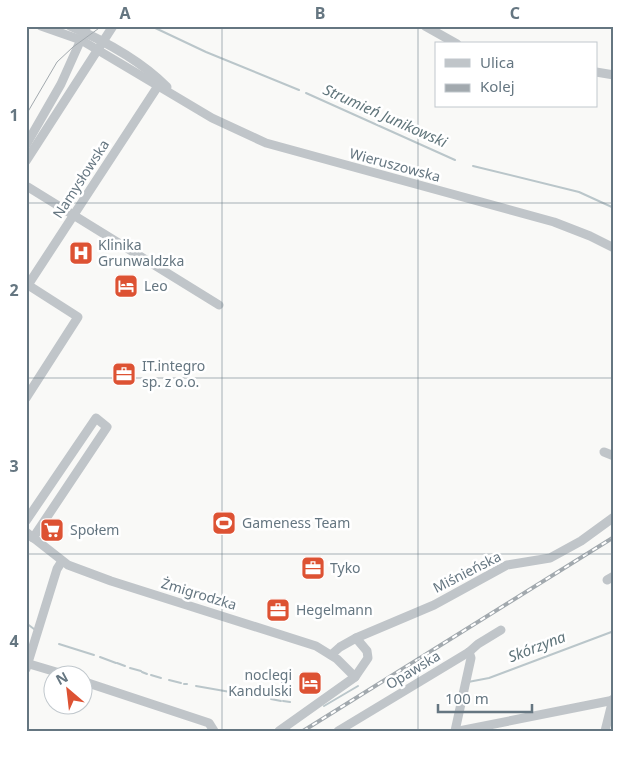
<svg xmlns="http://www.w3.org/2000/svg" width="640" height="757" viewBox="0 0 640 757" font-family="'Noto Sans',sans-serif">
<rect width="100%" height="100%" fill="#f9f9f7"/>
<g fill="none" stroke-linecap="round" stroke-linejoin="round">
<g stroke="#bac6ca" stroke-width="2">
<polyline points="151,26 206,52 299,90"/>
<polyline points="306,93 455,160"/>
<polyline points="473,166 579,192 614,208"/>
<polyline points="26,623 34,629"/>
<polyline points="59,644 94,655"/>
<polyline points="100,657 116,663"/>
<polyline points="117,663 125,666"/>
<polyline points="130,668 141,671"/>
<polyline points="142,672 147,674"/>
<polyline points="151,675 161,678"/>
<polyline points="169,680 181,683"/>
<polyline points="468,682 489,678 614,631"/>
<polyline points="184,684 187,684"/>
<polyline points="196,686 253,696"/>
<polyline points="271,699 281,701"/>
<polyline points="283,701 290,702"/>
<polyline points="324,706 358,686"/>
</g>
<g stroke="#c0c5c9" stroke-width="9">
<polyline points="41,26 81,40 212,118 266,143 554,222 590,236 614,248"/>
<path d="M 70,26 C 105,41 140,60 167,87"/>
<polyline points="425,26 457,44"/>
<polyline points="596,72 614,75"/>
<polyline points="26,145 61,84 87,26"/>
<polyline points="26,161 113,26"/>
<polyline points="28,187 219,305"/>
<polyline points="26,288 158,86"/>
<polyline points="26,398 78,317 28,285"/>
<polyline points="604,452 614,456"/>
<polyline points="26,521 96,418 107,427 33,538"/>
<polyline points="26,532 68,565 111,581 316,646 337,659 355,677"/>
<polyline points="607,580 614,576"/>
<polyline points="331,655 340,647 356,638 434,605 507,565 550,558 581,541 614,517"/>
<polyline points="26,663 63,674"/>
<polyline points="26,669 57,569 62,561"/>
<polyline points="82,681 209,723 214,731"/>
<polyline points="279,731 355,677 368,658 367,651 356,638"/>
<polyline points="338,731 469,652 478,644 501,630"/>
<polyline points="455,731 471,658 469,652"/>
<polyline points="459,731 614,700"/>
<polyline points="605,731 613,699"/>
</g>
<polyline stroke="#a2a9ae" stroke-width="1" points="26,115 57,62 73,47 102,26"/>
<g stroke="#a2a9ae" stroke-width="4">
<polyline id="rail" points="303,731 614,537"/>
</g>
<use href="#rail" stroke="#fff" stroke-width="2" stroke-dasharray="5.5" stroke-linecap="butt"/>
</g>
<path fill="none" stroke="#657681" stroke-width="1" stroke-opacity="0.55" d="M 222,26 L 222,731M 418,26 L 418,731M 26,203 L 614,203M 26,378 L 614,378M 26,554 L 614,554"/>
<defs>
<g id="hospital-square" transform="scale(1.25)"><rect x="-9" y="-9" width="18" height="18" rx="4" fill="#dd5233" stroke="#fff"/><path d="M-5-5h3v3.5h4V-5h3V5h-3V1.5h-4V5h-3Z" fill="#fff"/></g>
<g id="hotel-square" transform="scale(1.25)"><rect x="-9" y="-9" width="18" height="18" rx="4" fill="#dd5233" stroke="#fff"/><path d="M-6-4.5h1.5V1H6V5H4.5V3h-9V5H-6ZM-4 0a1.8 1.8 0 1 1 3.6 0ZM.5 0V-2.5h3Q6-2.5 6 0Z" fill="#fff"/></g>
<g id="office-square" transform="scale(1.25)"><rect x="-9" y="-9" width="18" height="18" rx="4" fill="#dd5233" stroke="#fff"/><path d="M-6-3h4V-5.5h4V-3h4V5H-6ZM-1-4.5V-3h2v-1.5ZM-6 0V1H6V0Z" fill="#fff"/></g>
<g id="stadium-square" transform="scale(1.25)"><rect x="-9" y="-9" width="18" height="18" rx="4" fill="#dd5233" stroke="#fff"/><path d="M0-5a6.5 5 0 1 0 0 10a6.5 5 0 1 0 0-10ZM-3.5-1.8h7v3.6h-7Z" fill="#fff"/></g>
<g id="supermarket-square" transform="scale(1.25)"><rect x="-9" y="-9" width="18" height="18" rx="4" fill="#dd5233" stroke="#fff"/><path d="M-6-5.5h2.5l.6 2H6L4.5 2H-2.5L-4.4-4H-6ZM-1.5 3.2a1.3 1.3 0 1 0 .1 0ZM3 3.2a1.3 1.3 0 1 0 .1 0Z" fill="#fff"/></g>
</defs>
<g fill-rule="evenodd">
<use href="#hospital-square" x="81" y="253"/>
<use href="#hotel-square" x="126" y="286"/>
<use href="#office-square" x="124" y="374"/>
<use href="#stadium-square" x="224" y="523"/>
<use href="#supermarket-square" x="52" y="530"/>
<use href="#office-square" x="313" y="568"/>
<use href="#office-square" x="278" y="610"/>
<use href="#hotel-square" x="310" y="683"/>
</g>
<g text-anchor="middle" stroke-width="5" stroke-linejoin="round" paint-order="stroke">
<g font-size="14" fill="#657681" stroke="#fff">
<text transform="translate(395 165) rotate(15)" y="5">Wieruszowska</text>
<text transform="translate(81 179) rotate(-57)" y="5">Namysłowska</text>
<text transform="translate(467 572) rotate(-27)" y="5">Miśnieńska</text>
<text transform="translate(199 594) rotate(17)" y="5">Żmigrodzka</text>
<text transform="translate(413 670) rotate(-31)" y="5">Opawska</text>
</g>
<g font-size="14" fill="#657681" stroke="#fff" text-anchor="start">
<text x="98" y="250">Klinika<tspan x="98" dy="16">Grunwaldzka</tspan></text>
<text x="144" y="291">Leo</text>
<text x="142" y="371">IT.integro<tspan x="142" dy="16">sp. z o.o.</tspan></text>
<text x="242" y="528">Gameness Team</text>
<text x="70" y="535">Społem</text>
<text x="330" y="573">Tyko</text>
<text x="296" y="615">Hegelmann</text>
<text x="292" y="680" text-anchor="end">noclegi<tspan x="292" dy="16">Kandulski</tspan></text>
</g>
<g font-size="15" font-style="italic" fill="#60757b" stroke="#fff">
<text transform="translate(385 116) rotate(24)" y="5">Strumień Junikowski</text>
<text transform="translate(537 647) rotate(-21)" y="5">Skórzyna</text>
</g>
</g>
<rect width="640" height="757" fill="none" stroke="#ffffff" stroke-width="55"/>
<rect x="435" y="42" width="162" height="65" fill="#ffffff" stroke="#c1c8cd"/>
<rect x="445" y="59" width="25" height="8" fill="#c0c5c9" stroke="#c1c8cd"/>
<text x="480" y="68" font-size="15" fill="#657681">Ulica</text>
<rect x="445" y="84" width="25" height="8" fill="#a2a9ae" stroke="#c1c8cd"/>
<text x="480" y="92" font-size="15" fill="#657681">Kolej</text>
<g transform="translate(68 690) rotate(332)"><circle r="24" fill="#ffffff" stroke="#c1c8cd"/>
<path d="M0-4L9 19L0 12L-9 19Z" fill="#dd5233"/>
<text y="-8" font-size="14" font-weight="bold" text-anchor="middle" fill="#657681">N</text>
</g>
<path d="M438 704v8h94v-8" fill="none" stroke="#657681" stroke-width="2.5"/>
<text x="445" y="704" font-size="15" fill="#657681" stroke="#ffffff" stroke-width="4" paint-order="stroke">100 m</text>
<rect x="28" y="28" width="584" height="702" fill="none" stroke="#657681" stroke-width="2"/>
<g font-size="16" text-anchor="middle" font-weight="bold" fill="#657681">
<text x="125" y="19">A</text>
<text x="320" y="19">B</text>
<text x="515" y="19">C</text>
<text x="14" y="121">1</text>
<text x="14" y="296">2</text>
<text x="14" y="472">3</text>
<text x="14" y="647">4</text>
</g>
</svg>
